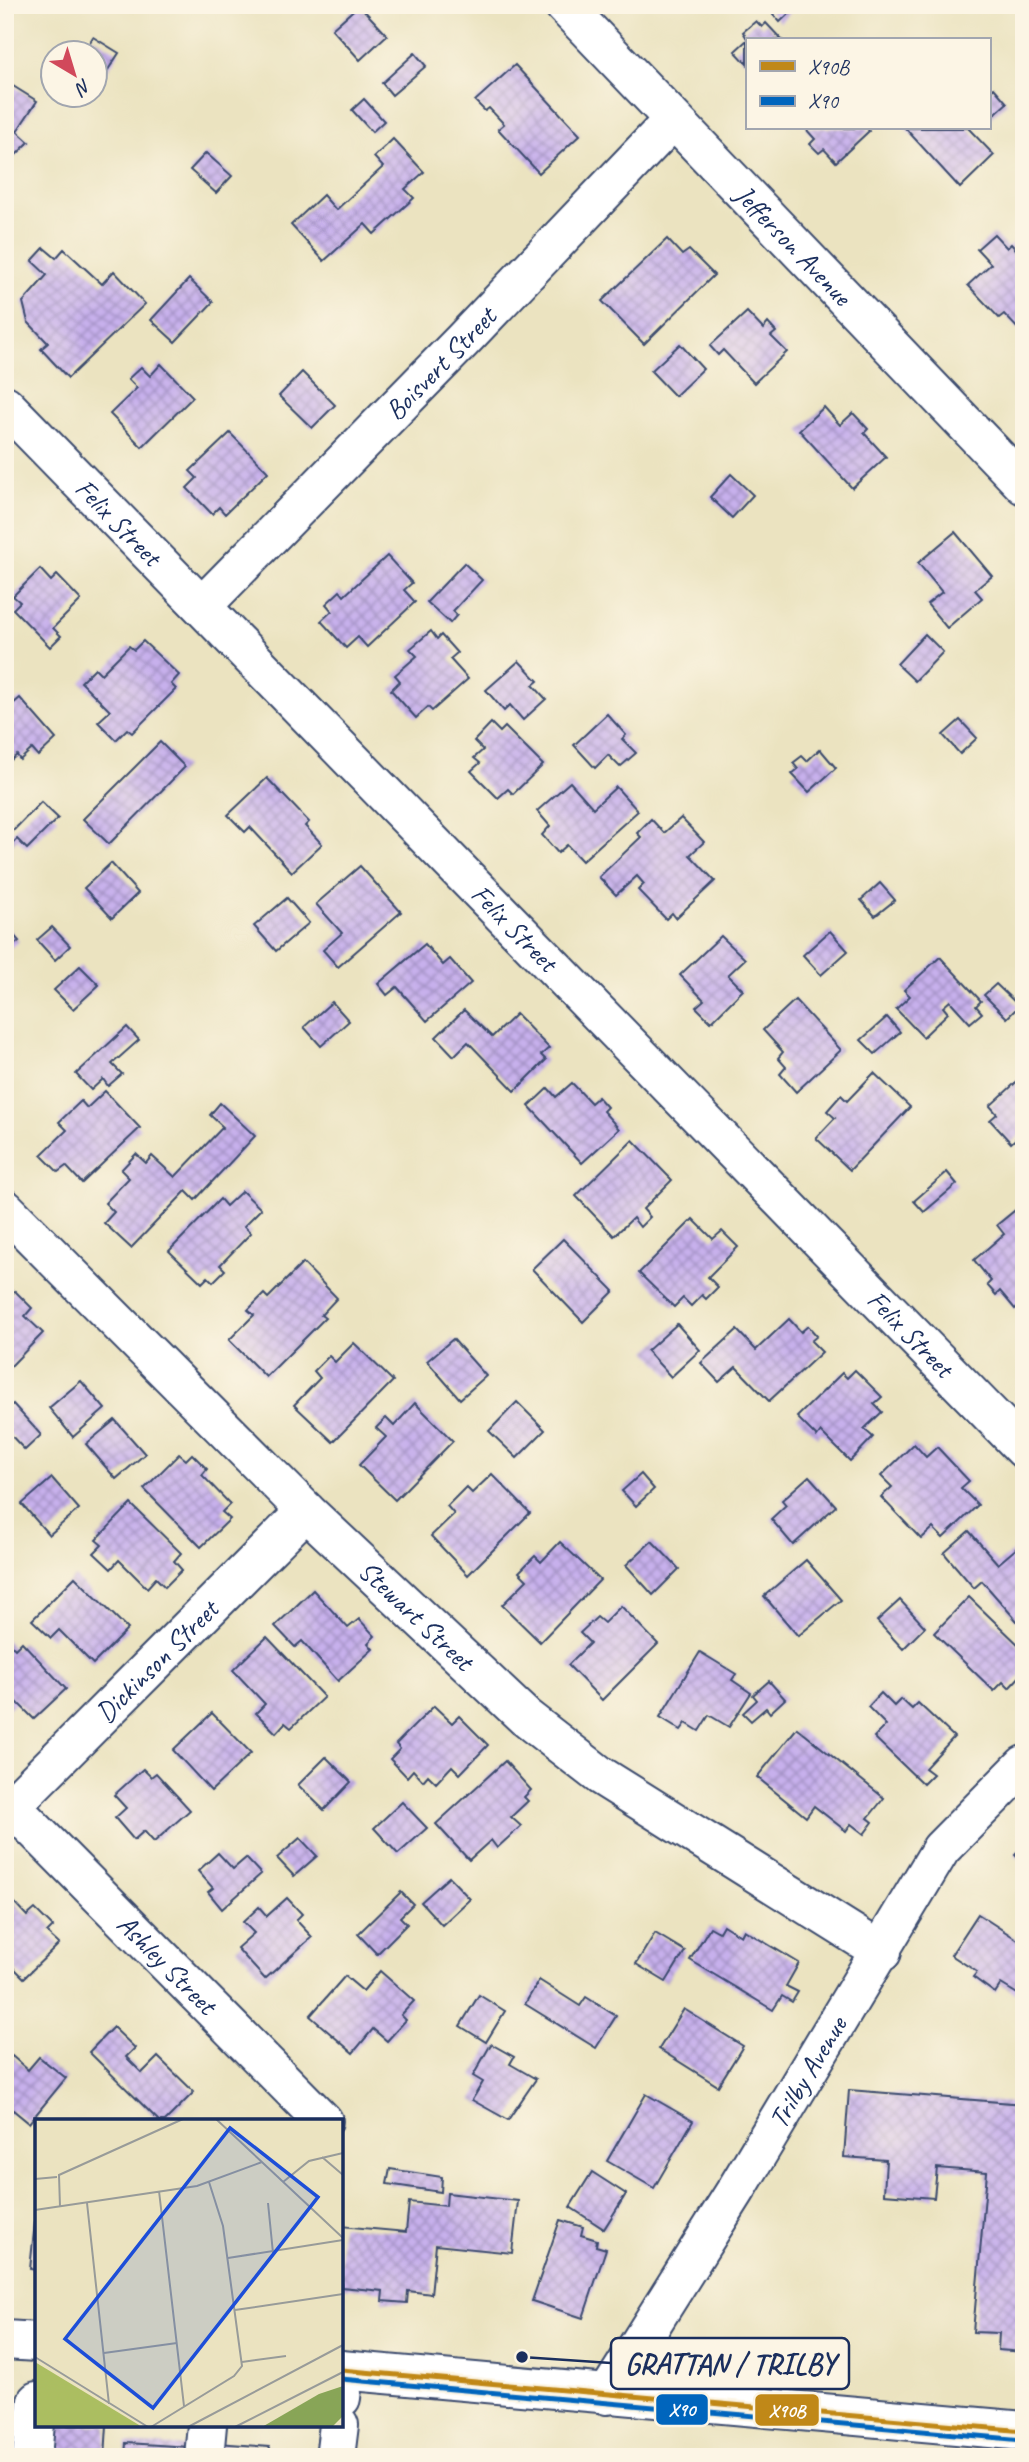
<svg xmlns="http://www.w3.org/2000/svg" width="1029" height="2462" viewBox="0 0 1029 2462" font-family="Caveat,sans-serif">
<defs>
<pattern id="building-cross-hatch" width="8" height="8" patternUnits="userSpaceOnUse" patternTransform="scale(1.75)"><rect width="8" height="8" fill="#c7b0ec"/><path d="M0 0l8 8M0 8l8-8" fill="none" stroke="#a190c2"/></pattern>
</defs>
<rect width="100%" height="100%" fill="#fcf5e5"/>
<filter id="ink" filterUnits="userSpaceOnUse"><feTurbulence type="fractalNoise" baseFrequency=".0143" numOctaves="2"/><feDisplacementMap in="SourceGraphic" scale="14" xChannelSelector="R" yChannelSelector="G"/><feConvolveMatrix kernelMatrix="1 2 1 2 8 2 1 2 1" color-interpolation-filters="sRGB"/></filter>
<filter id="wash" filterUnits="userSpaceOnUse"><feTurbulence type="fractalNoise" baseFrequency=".00686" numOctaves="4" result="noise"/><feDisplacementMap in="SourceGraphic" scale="28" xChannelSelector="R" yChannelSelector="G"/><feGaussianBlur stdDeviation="1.57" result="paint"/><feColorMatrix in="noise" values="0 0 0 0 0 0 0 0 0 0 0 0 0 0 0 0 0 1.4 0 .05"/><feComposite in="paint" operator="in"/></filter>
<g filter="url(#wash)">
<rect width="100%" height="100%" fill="#ebe3c0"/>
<g id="blocks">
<g fill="url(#building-cross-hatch)">
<polygon points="359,5 387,35 360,60 332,29"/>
<polygon points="765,5 798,5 780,22"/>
<polygon points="756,21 762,27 766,23 782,40 748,40 743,32"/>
<polygon points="93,37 119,53 104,76 94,70 94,52 84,52"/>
<polygon points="747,40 747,64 735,51"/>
<polygon points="415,53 426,66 392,95 382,83"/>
<polygon points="515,65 580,135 539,173 498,129 504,124 489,108 485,111 475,101"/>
<polygon points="5,81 37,101 17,131 29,142 14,157 5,149"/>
<polygon points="994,88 1007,103 989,119 989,93"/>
<polygon points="364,99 384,121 372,132 352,110"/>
<polygon points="805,128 867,128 869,131 836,162 824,149 819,153 810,144 815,139"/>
<polygon points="905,128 968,128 994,155 960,188"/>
<polygon points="393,139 424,172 405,189 414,198 374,234 365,224 324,261 291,225 323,195 336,210 383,167 374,157"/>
<polygon points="206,153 232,176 216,193 190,170"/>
<polygon points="994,234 1007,248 1011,244 1024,258 1024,335 1004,314 999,318 968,285 991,264 977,249"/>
<polygon points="667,239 682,255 689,250 714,275 644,344 602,301"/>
<polygon points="44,248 56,258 64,249 102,284 114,271 145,304 68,378 41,349 48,343 28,322 23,302 47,275 32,261"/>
<polygon points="189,279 213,302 175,342 151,320"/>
<polygon points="747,312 763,329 768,323 776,332 771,336 787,352 754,383 723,350 718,355 710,346"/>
<polygon points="680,344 703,369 675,396 651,371"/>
<polygon points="161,364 193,397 142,447 110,414 137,388 128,379 141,367 150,376"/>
<polygon points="302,372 335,405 312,428 279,396"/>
<polygon points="824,407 840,425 853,413 868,429 864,433 886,457 852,488 799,430"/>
<polygon points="230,433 268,472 225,514 219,507 212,514 187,488 197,478 190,471"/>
<polygon points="731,474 753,495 732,518 710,497"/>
<polygon points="955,532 992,576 975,590 982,598 947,628 927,604 942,592 918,563"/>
<polygon points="387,556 412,583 404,590 415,602 367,647 358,637 346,648 321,621 332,611 326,604 340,591 344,596"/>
<polygon points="464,563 482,580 453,611 457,615 450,623 427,602"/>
<polygon points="40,569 51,581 57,575 81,600 53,628 61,636 50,647 13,609 20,602 13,596"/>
<polygon points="431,631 437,639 441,635 457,653 450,659 468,679 432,711 428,707 416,718 391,690 400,681 395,675 417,656 410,649"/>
<polygon points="925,634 943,652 915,681 897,664"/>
<polygon points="143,641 179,675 171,684 176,689 132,733 127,729 116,740 98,722 110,711 81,682 95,668 101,674 129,646 134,650"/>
<polygon points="519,661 538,681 533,685 546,699 523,720 510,705 504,711 486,690"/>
<polygon points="20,698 56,739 38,756 32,749 20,760 17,755 5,765 5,711"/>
<polygon points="607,714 626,735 622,739 636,753 620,767 608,755 595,768 574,745"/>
<polygon points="960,720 977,738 960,754 943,735"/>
<polygon points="491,723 500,732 505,727 543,765 513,794 508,789 498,798 471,771 480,763 474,758 483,750 474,741"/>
<polygon points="160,742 185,767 109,844 83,819"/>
<polygon points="820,749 836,768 809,792 792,774 798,769 793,763 802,756 807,761"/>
<polygon points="267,778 309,822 305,826 322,844 292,872 250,827 245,832 228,815"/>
<polygon points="570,782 593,808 616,787 638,811 582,861 567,845 558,853 542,835 550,826 537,811"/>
<polygon points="41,802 58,818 27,849 17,839 5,852 5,831 9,835"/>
<polygon points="681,818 704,842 690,855 715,881 676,918 672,913 666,919 638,890 644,884 637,876 616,895 599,877 641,837 637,833 651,819 664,833"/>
<polygon points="111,863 138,893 112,918 84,888"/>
<polygon points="360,866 401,912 338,967 323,950 342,933 316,904"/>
<polygon points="880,883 895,900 875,916 861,900"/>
<polygon points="287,898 309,923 276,951 254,926"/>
<polygon points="5,925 19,941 5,952"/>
<polygon points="52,927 70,946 55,960 37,940"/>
<polygon points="830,931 848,951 821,975 803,955"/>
<polygon points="721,936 745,959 728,975 743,990 711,1022 696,1007 704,1000 680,975"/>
<polygon points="425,944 443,965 450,959 471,983 427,1021 397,987 387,995 378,984"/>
<polygon points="940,957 981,1001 976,1006 982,1013 970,1023 950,1001 943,1007 948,1013 923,1037 896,1009 910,996 904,990"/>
<polygon points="80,966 99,985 73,1009 54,990"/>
<polygon points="996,984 1019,1006 1007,1018 984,995"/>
<polygon points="795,1000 841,1050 796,1092 780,1074 786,1067 778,1058 783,1052 763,1030"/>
<polygon points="332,1002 349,1021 321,1046 304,1027"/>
<polygon points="464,1010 492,1037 516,1014 549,1048 541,1055 546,1060 515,1091 468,1042 454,1056 436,1037"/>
<polygon points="887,1017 900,1032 875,1054 861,1040"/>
<polygon points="127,1027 139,1040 112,1064 122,1074 108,1086 103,1079 91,1090 76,1074"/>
<polygon points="874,1073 910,1107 850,1170 816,1138 835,1118 827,1111 841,1095 847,1101"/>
<polygon points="1024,1075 1024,1139 1020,1135 1011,1143 990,1120 997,1114 990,1106"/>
<polygon points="572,1083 591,1103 598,1097 607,1107 603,1111 619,1129 582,1163 529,1106 548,1088 556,1097"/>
<polygon points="105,1091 140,1128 82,1183 66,1166 58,1172 41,1155 67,1130 59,1122 81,1101 87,1108"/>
<polygon points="220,1103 255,1136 195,1200 186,1191 131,1248 104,1223 114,1212 105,1203 129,1178 121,1170 136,1154 146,1163 152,1156 175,1177 223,1127 210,1115"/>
<polygon points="633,1140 672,1180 643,1209 650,1217 640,1227 633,1218 614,1236 576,1196"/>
<polygon points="947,1172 957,1184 924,1212 914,1201"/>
<polygon points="242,1191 261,1209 244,1226 251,1233 220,1265 225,1270 213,1282 208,1277 202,1283 169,1251 220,1199 226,1206"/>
<polygon points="1019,1207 1024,1213 1024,1302 1015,1309 1000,1291 996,1295 987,1285 991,1281 974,1260 1004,1234 997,1225"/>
<polygon points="693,1219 713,1239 722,1231 738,1247 708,1277 718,1287 706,1299 702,1295 691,1306 683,1298 674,1307 639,1273"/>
<polygon points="563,1239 614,1291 583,1322 532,1269"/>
<polygon points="303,1263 337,1298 321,1315 325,1318 266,1377 229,1340 254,1315 248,1310 264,1294 268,1298"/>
<polygon points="15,1291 32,1308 25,1316 43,1333 8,1369 5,1366 5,1295 8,1298"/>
<polygon points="789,1319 801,1332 808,1326 817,1336 811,1341 822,1352 769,1401 736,1367 719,1382 701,1363 737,1330 756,1350"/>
<polygon points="677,1324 700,1350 671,1377 647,1351"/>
<polygon points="453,1339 486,1376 460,1399 427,1361"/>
<polygon points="354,1343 393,1381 333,1442 294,1405 320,1378 314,1371 329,1356 335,1362"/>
<polygon points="855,1370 882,1397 874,1404 882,1412 864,1429 873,1437 850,1461 821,1432 817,1437 797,1417 842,1373 847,1378"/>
<polygon points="81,1381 105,1409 73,1437 49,1408"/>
<polygon points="517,1402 545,1430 517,1458 489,1431"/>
<polygon points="415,1403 453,1441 395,1500 359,1465 386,1437 376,1428 386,1418 394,1426"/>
<polygon points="13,1404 41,1435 25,1450 5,1429 5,1411"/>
<polygon points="115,1420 145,1454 116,1479 86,1444"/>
<polygon points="914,1444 926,1457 937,1447 969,1481 961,1488 978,1505 943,1538 933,1528 921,1539 881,1497 892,1487 881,1476"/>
<polygon points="179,1454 186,1460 192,1454 207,1469 202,1475 230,1504 222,1512 230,1519 201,1547 144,1489"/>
<polygon points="492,1474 530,1513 468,1575 431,1536 454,1514 447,1506 466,1487 472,1493"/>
<polygon points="641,1474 654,1489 636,1506 622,1491"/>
<polygon points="809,1476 836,1506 793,1545 771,1519 786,1505 782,1500"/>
<polygon points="52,1478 79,1509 49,1535 22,1504"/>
<polygon points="131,1504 181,1553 174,1561 182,1570 165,1587 156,1578 147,1588 119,1560 111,1569 94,1553 102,1545 96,1540"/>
<polygon points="969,1531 998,1564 1018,1547 1024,1553 1024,1629 982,1581 974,1588 944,1553"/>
<polygon points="652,1541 679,1569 653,1595 626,1565"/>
<polygon points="560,1542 600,1580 540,1642 502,1605 527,1580 519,1572 535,1556 541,1562"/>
<polygon points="806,1560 841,1600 798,1636 764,1596"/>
<polygon points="75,1577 128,1629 93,1664 59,1630 51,1638 32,1620"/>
<polygon points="313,1590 348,1628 359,1619 375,1636 368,1643 373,1649 338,1681 302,1641 295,1647 275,1626"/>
<polygon points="969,1597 1024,1650 1024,1672 1009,1688 1003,1682 994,1691 934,1633"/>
<polygon points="900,1600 925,1627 903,1649 877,1621"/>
<polygon points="621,1606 658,1644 602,1700 568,1665 590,1643 580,1633 597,1617 604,1623"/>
<polygon points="267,1637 324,1697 291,1728 285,1723 276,1733 256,1713 265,1704 233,1670"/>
<polygon points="5,1639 15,1649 22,1642 66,1689 34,1719 17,1702 5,1711"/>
<polygon points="700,1652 736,1674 732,1680 751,1693 729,1727 709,1715 699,1731 686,1723 681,1730 660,1717"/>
<polygon points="769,1681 785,1699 770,1713 766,1708 751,1721 743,1713 757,1700 753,1695"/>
<polygon points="881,1693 894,1706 901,1699 912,1709 918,1703 954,1737 925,1768 933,1774 923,1784 874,1737 886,1725 868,1707"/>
<polygon points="434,1706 452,1723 459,1716 488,1745 460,1774 452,1766 436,1783 428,1775 423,1781 413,1770 407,1777 390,1759 400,1749 396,1744"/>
<polygon points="212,1713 251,1753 211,1791 173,1750"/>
<polygon points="797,1728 884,1798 868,1818 873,1822 864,1834 851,1824 846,1831 814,1806 806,1817 757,1777"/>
<polygon points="326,1757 351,1782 324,1810 298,1785"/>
<polygon points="505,1761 531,1790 524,1797 528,1801 511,1817 521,1826 497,1848 491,1840 469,1860 436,1824"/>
<polygon points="143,1769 151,1777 156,1773 190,1810 154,1842 144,1831 134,1840 115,1818 126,1808 114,1795"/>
<polygon points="402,1802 427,1828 398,1854 374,1828"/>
<polygon points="300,1838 317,1856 294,1876 277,1858"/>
<polygon points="1024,1846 1024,1864 1015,1855"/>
<polygon points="218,1853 233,1869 246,1858 261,1874 222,1909 208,1892 213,1888 198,1871"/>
<polygon points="449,1877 470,1899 442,1925 421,1902"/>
<polygon points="401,1892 413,1904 400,1917 407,1924 377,1954 358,1934"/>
<polygon points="287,1898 302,1914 296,1920 312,1937 265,1979 237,1948 254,1933 243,1922 259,1907 267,1916"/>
<polygon points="13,1901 27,1916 35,1909 53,1927 47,1933 59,1944 24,1978 5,1959 5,1908"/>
<polygon points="978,1914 1024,1944 1024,1998 1001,1984 995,1993 973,1977 977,1972 951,1955"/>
<polygon points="723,1925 741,1936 744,1930 799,1963 786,1986 798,1992 792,2002 782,1996 773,2010 690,1960 710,1927 719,1932"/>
<polygon points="655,1933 685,1951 666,1982 636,1964"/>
<polygon points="380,1971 414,2001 401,2015 406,2020 387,2041 373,2029 353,2053 310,2016 345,1976 363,1991"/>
<polygon points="539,1980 580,2006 586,1997 616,2016 596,2048 525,2004"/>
<polygon points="479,1995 505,2011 486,2042 460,2026"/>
<polygon points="684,2009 743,2046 718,2086 659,2049"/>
<polygon points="113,2027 135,2048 126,2057 142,2073 158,2057 194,2092 165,2121 159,2121 89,2052"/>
<polygon points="491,2044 514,2057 510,2064 536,2079 508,2120 472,2100 483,2082 473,2076"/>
<polygon points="12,2056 28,2070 39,2057 66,2078 29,2123 13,2110 5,2119 5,2064"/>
<polygon points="849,2090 1024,2104 1024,2352 998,2350 999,2333 973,2332 987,2172 937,2168 934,2198 884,2194 886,2160 844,2157"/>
<polygon points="646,2094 693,2121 654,2188 607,2161"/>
<polygon points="390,2169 442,2177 441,2192 387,2184"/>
<polygon points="592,2172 626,2194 604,2229 570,2207"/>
<polygon points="447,2193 518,2201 512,2253 436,2245 431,2294 408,2291 407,2303 382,2301 383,2291 341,2287 341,2226 406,2232 409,2202 446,2206"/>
<polygon points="560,2220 583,2227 581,2235 597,2240 596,2246 606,2249 583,2318 532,2301"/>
<polygon points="35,2222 37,2222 37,2270 30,2269"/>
<polygon points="44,2425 107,2425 105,2457 42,2457"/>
<polygon points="126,2443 190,2447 190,2457 125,2457"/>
<polygon points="217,2443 269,2447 274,2457 216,2457"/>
</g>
</g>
</g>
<g filter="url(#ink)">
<use href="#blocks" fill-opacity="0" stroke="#3a4a6d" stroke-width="2"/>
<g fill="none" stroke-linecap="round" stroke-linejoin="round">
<g stroke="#3a4a6d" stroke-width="42">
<g id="minor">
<path id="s1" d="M 564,5 L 1024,485"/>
<path id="s2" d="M 5,405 L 1024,1449"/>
<path id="s3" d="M 202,606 L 462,341 L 673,120"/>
<path id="s4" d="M 5,1209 L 306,1511 L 525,1717 L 601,1776 L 882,1952"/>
<path id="s5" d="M 11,1806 L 323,2121"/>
<path id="s6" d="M 5,1812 L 306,1511"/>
<path id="s7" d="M 607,2395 L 736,2190 L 941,1849 L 1024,1765"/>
<polyline points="341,2398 344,2371"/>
<polyline points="32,2457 37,2401"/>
<polyline points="204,2457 207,2425"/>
<polyline points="335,2457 339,2425"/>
</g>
</g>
<g stroke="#3a4a6d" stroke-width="42">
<g id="major">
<polyline points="5,2340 37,2342"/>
<polyline points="341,2370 1024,2431"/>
</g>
</g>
<use href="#minor" stroke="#fff" stroke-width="38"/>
<use href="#major" stroke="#fff" stroke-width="38"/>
<g stroke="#fcf5e5" stroke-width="10">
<polyline id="bus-1" points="341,2370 1024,2431"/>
</g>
<g stroke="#fcf5e5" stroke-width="10">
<polyline id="bus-2" points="341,2379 1023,2440"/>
</g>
<use href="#bus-1" stroke="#c08818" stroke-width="5"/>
<use href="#bus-2" stroke="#0065bd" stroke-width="5"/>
</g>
</g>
<g text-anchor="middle" stroke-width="7" stroke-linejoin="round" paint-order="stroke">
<g font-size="28" fill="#1b2f5e" stroke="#fcf5e5">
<text dy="10" stroke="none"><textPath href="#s1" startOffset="332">Jefferson Avenue</textPath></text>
<text dy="10" stroke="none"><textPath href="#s3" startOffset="340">Boisvert Street</textPath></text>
<text dy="10" stroke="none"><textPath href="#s2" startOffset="163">Felix Street</textPath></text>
<text dy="10" stroke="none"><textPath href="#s2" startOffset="730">Felix Street</textPath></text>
<text dy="10" stroke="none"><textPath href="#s2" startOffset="1297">Felix Street</textPath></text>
<text dy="10" stroke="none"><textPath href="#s4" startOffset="578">Stewart Street</textPath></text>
<text dy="10" stroke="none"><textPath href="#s6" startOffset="214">Dickinson Street</textPath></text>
<text dy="10" stroke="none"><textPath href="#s5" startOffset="222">Ashley Street</textPath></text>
<text dy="10" stroke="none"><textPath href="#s7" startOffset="380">Trilby Avenue</textPath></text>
</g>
</g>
<g transform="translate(35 2119)">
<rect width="308" height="308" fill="#ebe3c0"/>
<path d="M 308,267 L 308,297 L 297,308 L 227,308 L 284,275 Z" fill="#88a557"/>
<path d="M 0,243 L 104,306 L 105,308 L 0,308 Z" fill="#abbe61"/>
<path fill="none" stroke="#989b99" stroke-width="2" d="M 181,0 L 308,119M 287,38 L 308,56M 0,60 L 22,58M 248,63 L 274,42 L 308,34M 124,72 L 149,287M 52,84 L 74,285M 233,84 L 238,134M 25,88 L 24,56 L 148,0M 0,91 L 162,67 L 227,43M 193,139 L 308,121M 200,191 L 308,175M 69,234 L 142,224M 0,238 L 113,308M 207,243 L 251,237M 116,308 L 199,257 L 207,247 L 188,107 L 174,63M 153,308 L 308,226M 200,308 L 308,253"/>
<path fill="#1d4ed8" fill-opacity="0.15" stroke="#1d4ed8" stroke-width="3.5" d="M 195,9 L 283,78 L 118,289 L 30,220 Z"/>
<rect width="308" height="308" fill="none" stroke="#1b2f5e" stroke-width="3.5"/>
</g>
<path fill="none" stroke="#1b2f5e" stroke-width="2.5" d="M522 2357L611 2363"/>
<circle fill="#1b2f5e" stroke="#fcf5e5" stroke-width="2.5" cx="522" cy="2357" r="7"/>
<rect fill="#fcf5e5" stroke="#1b2f5e" stroke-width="2.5" x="611" y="2338" width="238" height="51" rx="7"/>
<g font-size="30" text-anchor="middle" font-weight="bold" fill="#1b2f5e">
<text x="730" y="2374">GRATTAN / TRILBY</text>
</g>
<g stroke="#fcf5e5" stroke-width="2.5">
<rect x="655" y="2393" width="54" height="33" rx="7" fill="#0065bd"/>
<rect x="754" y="2393" width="66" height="34" rx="7" fill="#c08818"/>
</g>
<g font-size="19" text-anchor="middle" font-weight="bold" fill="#fff">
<text x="682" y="2416">X90</text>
<text x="787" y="2417">X90B</text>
</g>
<rect width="1029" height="2462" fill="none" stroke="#fcf5e5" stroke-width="28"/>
<rect x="746" y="38" width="245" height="91" fill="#fcf5e5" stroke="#a2a6af" stroke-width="2"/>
<rect x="760" y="61" width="35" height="10" fill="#c08818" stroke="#a2a6af" stroke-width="2"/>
<text x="808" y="74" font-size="21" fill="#1b2f5e">X90B</text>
<rect x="760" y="96" width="35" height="10" fill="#0065bd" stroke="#a2a6af" stroke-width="2"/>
<text x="808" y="108" font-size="21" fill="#1b2f5e">X90</text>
<g transform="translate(74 74) rotate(142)"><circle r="33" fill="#fcf5e5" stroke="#a2a6af" stroke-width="2"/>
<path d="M0-5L12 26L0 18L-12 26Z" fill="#d1495b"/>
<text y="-10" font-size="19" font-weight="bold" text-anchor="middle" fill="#1b2f5e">N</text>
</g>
</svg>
